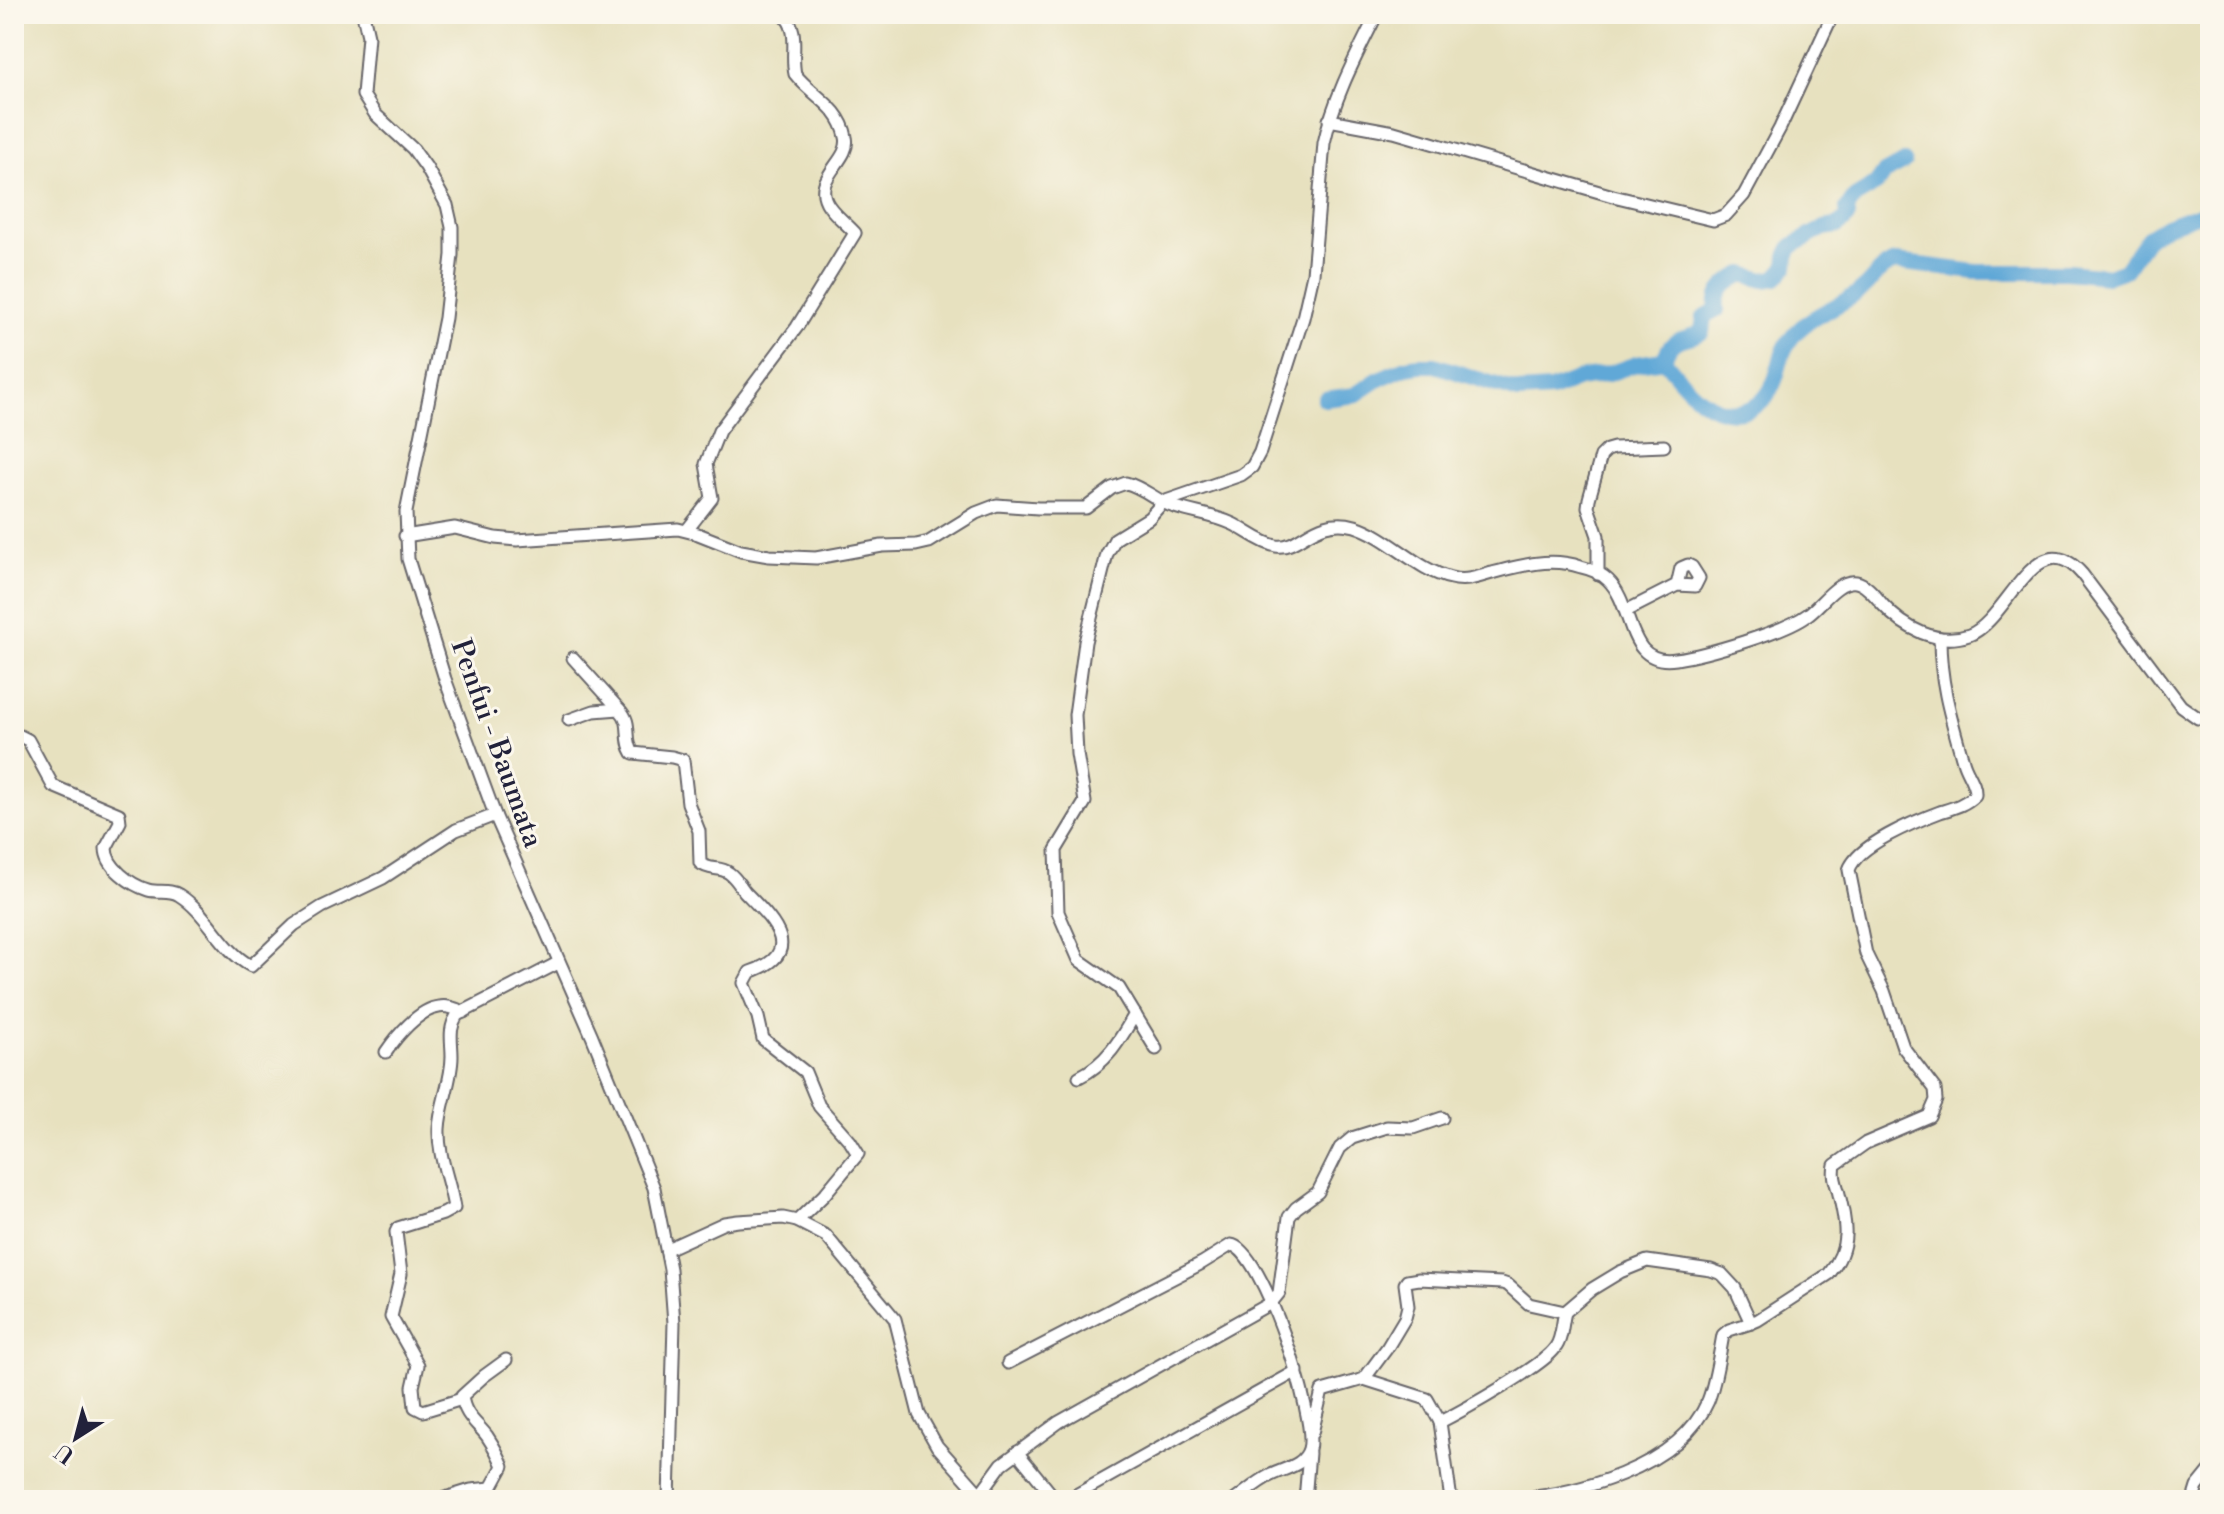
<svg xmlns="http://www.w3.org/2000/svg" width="2224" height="1514" viewBox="0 0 2224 1514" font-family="'Libre Bodoni',serif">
<rect width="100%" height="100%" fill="#fbf7ec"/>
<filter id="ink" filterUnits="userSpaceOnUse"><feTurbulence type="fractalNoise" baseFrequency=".0125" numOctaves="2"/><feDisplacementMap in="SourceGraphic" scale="16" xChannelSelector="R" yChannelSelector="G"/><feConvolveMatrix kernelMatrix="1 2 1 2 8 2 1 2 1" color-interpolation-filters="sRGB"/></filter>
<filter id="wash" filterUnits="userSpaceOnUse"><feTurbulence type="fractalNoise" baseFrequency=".006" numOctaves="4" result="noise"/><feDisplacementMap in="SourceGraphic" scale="32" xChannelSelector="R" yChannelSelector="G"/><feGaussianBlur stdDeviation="1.8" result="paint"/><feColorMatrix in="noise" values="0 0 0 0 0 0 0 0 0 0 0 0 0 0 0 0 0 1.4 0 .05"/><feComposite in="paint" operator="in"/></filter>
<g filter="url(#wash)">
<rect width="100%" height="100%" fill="#e7e1bf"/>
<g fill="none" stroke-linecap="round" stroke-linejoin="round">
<g stroke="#61a8d7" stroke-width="16">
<path d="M 1664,360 C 1672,335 1682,342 1702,332 L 1704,317 L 1717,310 C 1714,291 1727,282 1743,274 L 1764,280 L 1776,278 L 1786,267 L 1787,256 L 1792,246 L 1824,228 L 1837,226 L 1845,220 L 1848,216 L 1847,208 L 1855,197 L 1876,184 L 1884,173 L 1904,162"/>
<path d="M 1325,399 L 1355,395 L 1379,379 L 1406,367 L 1419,365 L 1435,365 L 1518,392 L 1551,390 L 1579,379 L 1608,374 L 1636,364 L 1664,360 C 1684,385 1710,420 1746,410 C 1760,406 1770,394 1775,380 C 1781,364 1781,350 1793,336 C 1812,313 1842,307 1864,288 C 1874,279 1882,265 1896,262 L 1976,272 L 2068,272 L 2108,276 L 2125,270 L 2148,237 L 2166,226 L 2210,210"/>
</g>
</g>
</g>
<g filter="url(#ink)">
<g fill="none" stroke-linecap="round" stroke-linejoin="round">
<g stroke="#676569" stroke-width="15">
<g id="minor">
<polyline points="363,14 368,36 363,95 375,114 413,149 426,167 447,205 452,227 452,255 445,318 406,512 408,559 445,679 495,815 592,1036 654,1188 670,1269 674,1323 669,1500"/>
<polyline points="1329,120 1394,132 1613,196 1713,220 1726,215 1744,195 1780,128 1833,14"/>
<path d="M 687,530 L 712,498 L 706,464 L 719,431 L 797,327 L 855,233 C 847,224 836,216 829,206 C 809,178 852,161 846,137 C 840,106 812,96 795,74 C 790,52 801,31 783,14"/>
<path d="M 405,536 L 455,528 L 495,538 L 517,540 L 678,529 L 698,534 L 741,551 L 769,556 L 816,558 L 882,546 L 916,545 L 929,542 L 976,513 L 997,505 L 1038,508 L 1086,508 L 1112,488 L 1126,483 C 1142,487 1155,499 1169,505 C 1190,513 1212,514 1233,524 C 1247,531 1261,543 1276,546 C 1299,550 1315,515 1355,526 C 1390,537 1416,570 1451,578 C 1465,582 1479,577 1492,573 C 1522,565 1551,557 1581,567 C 1590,569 1601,573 1608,580 C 1635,606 1625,667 1676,659 C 1705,655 1784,632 1807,615 C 1821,606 1837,579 1856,582 C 1867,584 1876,597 1883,605 C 1904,628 1937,646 1969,635 C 2008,621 2035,520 2082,574 L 2181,706 L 2198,718 L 2210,719"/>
<polyline points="1598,574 1598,536 1588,507 1589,499 1601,456 1607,450 1614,448 1664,446"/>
<polyline points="1626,611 1677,585 1695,586 1699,578 1692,567 1688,565 1681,568 1677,585"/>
<polyline points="573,658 619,709"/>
<path d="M 569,720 L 594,711 L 619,709 C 634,724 623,737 633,753 L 672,757 L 683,760 L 688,803 L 699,831 L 700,863 C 709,871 720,866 729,873 C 736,878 740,886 745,892 C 771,919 808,952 750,972 L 744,983 L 758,1017 L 763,1039 L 805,1072 L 819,1106 L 850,1141 L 858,1154 L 824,1195 L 797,1221"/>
<path d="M 14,733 L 28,740 L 53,786 L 119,814 L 120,822 L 106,848 C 106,867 131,885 148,890 C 159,893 170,889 179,895 C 208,913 221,950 251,966 L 294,925 L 322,907 L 383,878 L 456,830 L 495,815"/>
<path d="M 1156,1049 L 1119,988 L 1079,960 L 1058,912 L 1056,850 L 1085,802 L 1077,754 L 1075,715 L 1085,642 L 1107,554 L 1115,539 L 1149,518 L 1163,502 L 1241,475 L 1252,467 L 1260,452 L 1303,318 L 1313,274 L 1324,143 C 1334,97 1356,56 1377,14"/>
<path d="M 386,1052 C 396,1037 419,1009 439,1007 C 447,1005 456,1009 464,1012"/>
<path d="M 1079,1077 C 1107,1063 1120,1040 1135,1014"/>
<polyline points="667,1249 724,1223 738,1221 783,1218 797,1221 826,1236 895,1319 919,1414 937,1446 984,1499"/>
<path d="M 1565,1312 L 1592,1289 L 1620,1272 L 1647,1261 L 1711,1270 L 1722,1274 L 1735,1288 L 1751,1323 L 1758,1320 L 1829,1274 C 1852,1246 1846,1223 1838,1190 C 1835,1181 1833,1174 1835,1165 L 1866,1143 L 1929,1116 L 1936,1100 L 1935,1089 L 1903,1047 L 1884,991 L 1866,954 L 1849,870 C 1857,845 1916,821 1940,812 C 1953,808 1965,805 1975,795 C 1976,783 1966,773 1963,761 C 1951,718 1940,683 1940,638"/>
<path d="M 1008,1363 L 1202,1263 L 1231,1245 C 1262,1248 1318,1420 1309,1449 C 1304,1466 1285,1468 1271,1475 C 1258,1481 1246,1492 1235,1500"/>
<polyline points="1364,1379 1427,1399 1440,1422"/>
<path d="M 462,1399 L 423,1411 L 415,1407 L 413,1387 L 418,1365 L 391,1317 L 401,1274 L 396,1232 L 398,1228 L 443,1214 L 454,1208 C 450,1181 438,1157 439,1129 C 440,1105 452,1081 452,1056 C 452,1040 448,1030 457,1015 L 558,963"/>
<path d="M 1312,1433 L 1322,1391 L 1364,1379 L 1387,1348 L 1405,1318 L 1408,1306 L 1405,1284 L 1407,1281 L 1419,1279 L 1502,1283 L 1508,1285 L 1529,1304 L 1565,1312 C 1562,1323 1562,1340 1555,1348 C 1543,1366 1462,1411 1440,1422 L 1451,1500"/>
<polyline points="1017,1452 1056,1500"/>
<polyline points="980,1494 1002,1464 1059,1422 1271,1303 1279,1293 1289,1217 1296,1208 1318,1192 1340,1148 1352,1138 1387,1127 1413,1128 1442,1118"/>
<polyline points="439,1500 471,1490 491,1488"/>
<path d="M 491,1500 L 491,1488 L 503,1466 C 499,1456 493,1445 487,1436 C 476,1422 464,1415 462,1396 L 484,1376 L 506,1360"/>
<polyline points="1067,1500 1297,1371"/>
<polyline points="1305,1500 1309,1453"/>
<path d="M 1507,1500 C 1574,1495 1679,1469 1708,1401 C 1716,1381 1719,1356 1723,1335 L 1729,1330 L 1751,1323"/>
<polyline points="2193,1500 2197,1487 2210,1471"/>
</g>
</g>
<use href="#minor" stroke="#fff" stroke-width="11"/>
</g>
</g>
<g text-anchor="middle" stroke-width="6" stroke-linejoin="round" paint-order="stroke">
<g font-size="28" fill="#22223b" stroke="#fbf7ec">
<text transform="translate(498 743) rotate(70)" y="10">Penfui - Baumata</text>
</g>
</g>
<rect width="2224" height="1514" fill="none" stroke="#fbf7ec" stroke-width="48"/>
<g transform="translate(76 1438) rotate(216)" stroke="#fbf7ec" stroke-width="6" paint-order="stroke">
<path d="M0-6L14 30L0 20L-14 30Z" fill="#22223b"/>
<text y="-12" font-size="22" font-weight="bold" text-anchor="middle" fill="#22223b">U</text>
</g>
</svg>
